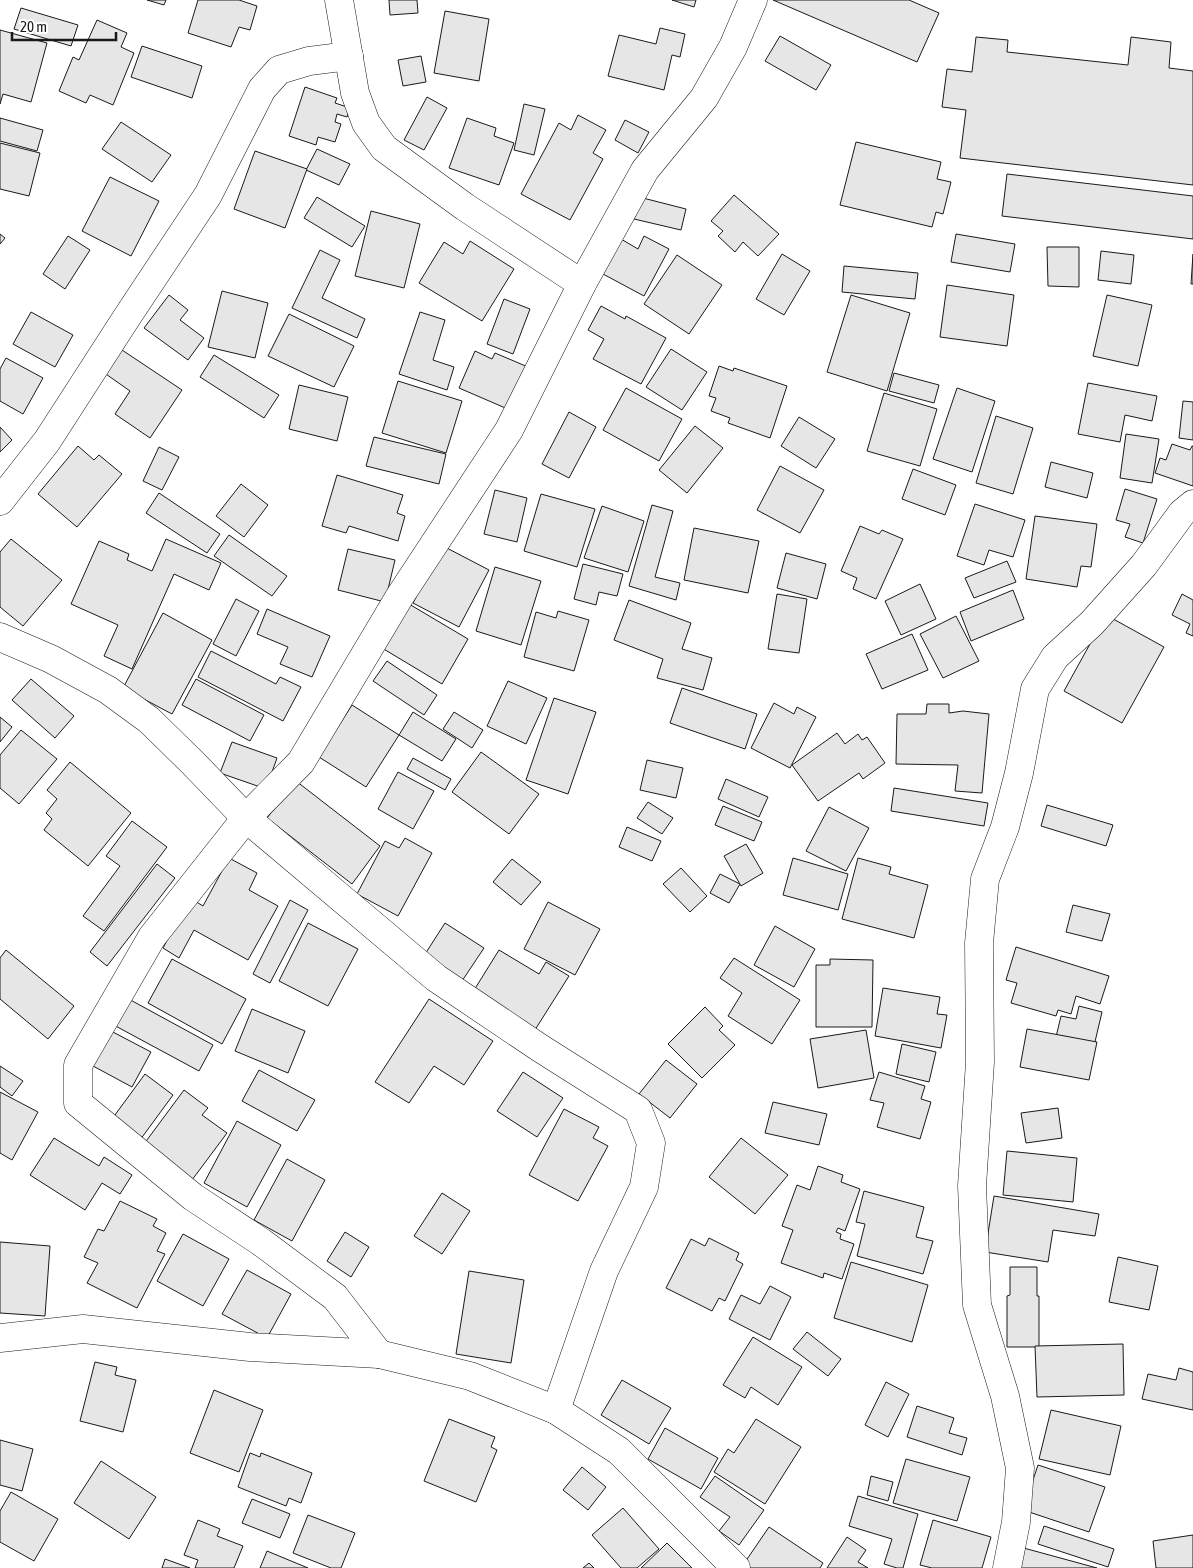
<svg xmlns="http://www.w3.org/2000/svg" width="1193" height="1568" viewBox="0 0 1193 1568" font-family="'Asap Condensed',sans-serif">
<rect width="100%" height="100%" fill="#fff"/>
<g fill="#e6e6e6" stroke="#1a1a1a">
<polygon points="147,0 166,0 164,5"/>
<polygon points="198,0 239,0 257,6 250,30 239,27 231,47 188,33"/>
<polygon points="389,0 417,0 418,13 390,15"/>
<polygon points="672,0 696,0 694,7"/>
<polygon points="773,0 909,0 939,13 917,62"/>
<polygon points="21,8 78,25 71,46 14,29"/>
<polygon points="445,11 489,19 479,81 434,73"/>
<polygon points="97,20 127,33 121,47 134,53 113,105 90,95 86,103 59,91 73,57 79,60"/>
<polygon points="660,28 685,34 680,57 672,55 664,90 608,76 619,35 656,44"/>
<polygon points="0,30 47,43 31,102 3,94 0,104"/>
<polygon points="780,36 831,65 816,90 765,61"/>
<polygon points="976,37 1008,40 1007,52 1128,65 1131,37 1171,42 1169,68 1193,71 1193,185 960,158 966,110 942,107 947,69 972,72"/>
<polygon points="142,46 202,66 192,98 131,77"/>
<polygon points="421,56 426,82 403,86 398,60"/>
<polygon points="305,87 337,98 335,103 350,108 347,117 337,114 335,122 341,124 335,142 318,137 316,145 289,136"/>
<polygon points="427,97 447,108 424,150 404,140"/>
<polygon points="524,104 545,109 534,155 514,150"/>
<polygon points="578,115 606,130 593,153 603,159 570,220 521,194 559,123 571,130"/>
<polygon points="0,118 43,130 37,151 0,141"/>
<polygon points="467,118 496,128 494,136 514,143 499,185 449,168"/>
<polygon points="625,120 649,132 638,153 615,140"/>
<polygon points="121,122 171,155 152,182 102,149"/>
<polygon points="856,142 941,162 937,179 951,182 943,214 936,212 932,227 840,205"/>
<polygon points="0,143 40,153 29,196 0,189"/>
<polygon points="317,149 350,164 339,185 306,170"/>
<polygon points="255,151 307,169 285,228 234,209"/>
<polygon points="1007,174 1193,196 1193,239 1002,216"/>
<polygon points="110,177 159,201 131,256 82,231"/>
<polygon points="734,195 779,234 758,256 743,242 735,252 718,236 723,231 711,221"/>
<polygon points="317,197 365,226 352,247 304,218"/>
<polygon points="639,197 686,209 681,230 634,219"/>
<polygon points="371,211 420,224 404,288 355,276"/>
<polygon points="0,234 5,238 0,244"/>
<polygon points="956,234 1015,244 1010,272 951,262"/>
<polygon points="68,236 90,250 65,289 43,274"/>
<polygon points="644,236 669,249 644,296 603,274 621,239 638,249"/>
<polygon points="470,241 514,269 482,321 419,283 444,242 463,254"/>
<polygon points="1047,247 1079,247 1079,287 1048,286"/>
<polygon points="320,250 340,260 322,298 365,319 357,338 292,308"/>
<polygon points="1101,251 1134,255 1131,284 1098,280"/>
<polygon points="782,254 810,271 784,315 756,299"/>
<polygon points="1193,254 1193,284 1191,284"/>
<polygon points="677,255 722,285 689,334 644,304"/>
<polygon points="844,266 918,273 915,299 842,292"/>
<polygon points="947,285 1014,295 1007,346 940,337"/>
<polygon points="222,291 268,303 255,358 208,347"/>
<polygon points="169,295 188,310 180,320 204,338 188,360 144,328"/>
<polygon points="851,295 910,313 887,391 827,372"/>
<polygon points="1107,295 1152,305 1138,366 1093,356"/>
<polygon points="504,299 530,309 513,354 487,344"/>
<polygon points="601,306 625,319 626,316 666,338 641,384 593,359 604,339 588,330"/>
<polygon points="31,312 73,335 55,367 13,344"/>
<polygon points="420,312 445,320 433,360 454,367 447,390 399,374"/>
<polygon points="289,314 354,346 334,387 268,356"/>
<polygon points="119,348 182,390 150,438 115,414 130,391 103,372"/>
<polygon points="671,349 707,372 682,410 646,387"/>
<polygon points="475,351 492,359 495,353 528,367 510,410 459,388"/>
<polygon points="214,355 279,395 264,418 200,377"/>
<polygon points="6,358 43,378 23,414 0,401 0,369"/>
<polygon points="719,366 733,371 734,368 787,386 770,438 728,423 730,418 711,411 716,398 709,396"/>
<polygon points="894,373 939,385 934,403 889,391"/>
<polygon points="398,381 462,401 446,453 382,433"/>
<polygon points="1088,383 1157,396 1152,421 1125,415 1120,442 1078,434"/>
<polygon points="299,385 348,397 337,441 289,429"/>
<polygon points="626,388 682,419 659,461 603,430"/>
<polygon points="957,388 995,401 972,472 933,459"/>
<polygon points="884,393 937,409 920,466 867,451"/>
<polygon points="1183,401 1193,402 1193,440 1179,438"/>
<polygon points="569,412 596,427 569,478 542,464"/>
<polygon points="996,416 1033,428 1013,494 976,483"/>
<polygon points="799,417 835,439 816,468 781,446"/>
<polygon points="695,426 723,448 687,493 659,470"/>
<polygon points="0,427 12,440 0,452"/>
<polygon points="1126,434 1159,439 1152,483 1120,478"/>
<polygon points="374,437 446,454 439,484 366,466"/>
<polygon points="1172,444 1190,450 1192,446 1193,446 1193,486 1155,473 1160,458 1166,460"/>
<polygon points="78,446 94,460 99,455 122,474 77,527 38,494"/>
<polygon points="159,447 179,457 162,490 143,481"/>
<polygon points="1051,462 1093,473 1087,498 1045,487"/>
<polygon points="780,466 824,490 800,533 757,510"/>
<polygon points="913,469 956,485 945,515 902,499"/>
<polygon points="337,475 403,495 397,513 405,516 398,541 349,526 346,533 322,526"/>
<polygon points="241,484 268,505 244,537 216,516"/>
<polygon points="1125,489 1157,499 1143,543 1125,537 1130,524 1116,520"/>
<polygon points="495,490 527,498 517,542 484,534"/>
<polygon points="159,493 220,534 207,553 146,513"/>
<polygon points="541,494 595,509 577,567 524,551"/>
<polygon points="975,504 1025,520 1013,557 989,550 984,565 957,556"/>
<polygon points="652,505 673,511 655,577 680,583 676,600 629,586"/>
<polygon points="602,506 644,521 628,572 584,558"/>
<polygon points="1035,516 1097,524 1091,567 1081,566 1077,587 1026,579"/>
<polygon points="860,526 879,534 882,530 903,539 876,599 853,589 857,578 841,571"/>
<polygon points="694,528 759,541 748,593 684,580"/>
<polygon points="229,535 287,576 272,596 214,556"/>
<polygon points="11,539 62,580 23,626 0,607 0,552"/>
<polygon points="166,539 221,563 209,590 174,574 132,669 104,656 118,625 71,604 99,541 129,554 127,560 152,571"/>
<polygon points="443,546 489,570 459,627 413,603"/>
<polygon points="348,549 395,560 385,602 338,590"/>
<polygon points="786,553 826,564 817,599 777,588"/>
<polygon points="1007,561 1016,582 974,598 965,578"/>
<polygon points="583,564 623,574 617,596 599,592 596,605 574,599"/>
<polygon points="495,567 541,581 521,645 476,631"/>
<polygon points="920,584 936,619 901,635 885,601"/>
<polygon points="1013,590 1024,619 971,641 960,612"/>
<polygon points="777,594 807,599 799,653 768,649"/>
<polygon points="1182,594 1193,600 1193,636 1186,633 1190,624 1172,615"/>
<polygon points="236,599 259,611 236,656 213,644"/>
<polygon points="629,600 691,623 682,649 712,658 703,690 657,678 663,659 614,640"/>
<polygon points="409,604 468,639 442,684 382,648"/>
<polygon points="267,609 330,636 312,677 280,664 288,647 257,634"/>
<polygon points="558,611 589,620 574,671 524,657 536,612 556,618"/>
<polygon points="163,613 212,640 172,714 123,688"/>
<polygon points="1106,615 1164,647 1122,723 1064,691"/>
<polygon points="956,616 979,661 943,678 920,634"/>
<polygon points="912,634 928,670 882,689 866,654"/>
<polygon points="211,651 276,684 280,677 301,687 283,721 198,677"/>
<polygon points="387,661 437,695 424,715 373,681"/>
<polygon points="31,679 74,716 55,738 12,700"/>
<polygon points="196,679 264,715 250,741 182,705"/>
<polygon points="508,681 547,698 526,744 487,726"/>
<polygon points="682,688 757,714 745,749 670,723"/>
<polygon points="554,698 596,712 568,794 526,780"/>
<polygon points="774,703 794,714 797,707 816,717 790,768 751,748"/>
<polygon points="927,704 949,704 949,713 963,711 989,714 982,793 955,791 958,765 896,764 897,714 926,714"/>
<polygon points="352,705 399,735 366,787 319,757"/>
<polygon points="413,712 456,739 442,761 399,735"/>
<polygon points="454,712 483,730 472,748 443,729"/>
<polygon points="0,717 12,727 0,742"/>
<polygon points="21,730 57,759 19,804 0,788 0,755"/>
<polygon points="837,733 845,744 858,734 862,740 867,737 885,763 863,779 859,773 818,801 792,765"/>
<polygon points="232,742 277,758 266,789 220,773"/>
<polygon points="481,752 539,794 509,834 452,792"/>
<polygon points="413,758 451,779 445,790 407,769"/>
<polygon points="647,760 683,768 676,798 640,790"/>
<polygon points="70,762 131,813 88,866 44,830 52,819 46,813 57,799 47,790"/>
<polygon points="398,772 434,791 413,829 378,809"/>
<polygon points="726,779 768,797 759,817 718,799"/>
<polygon points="296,781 380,846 352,884 267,818"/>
<polygon points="894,788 988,803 984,826 891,811"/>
<polygon points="648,802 673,818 662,834 637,818"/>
<polygon points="1047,805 1113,825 1106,846 1041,826"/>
<polygon points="723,806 762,822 754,841 715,825"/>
<polygon points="829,807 869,828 846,871 806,851"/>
<polygon points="132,821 167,847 104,931 83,916 120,866 106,856"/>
<polygon points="627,827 661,841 652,861 619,847"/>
<polygon points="405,838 432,853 398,916 357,894 385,841 399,848"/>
<polygon points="746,844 763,873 741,886 724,856"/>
<polygon points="229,858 257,873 249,890 278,906 248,960 194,930 179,958 163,948 190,898 203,906"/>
<polygon points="793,858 848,874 838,910 783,895"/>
<polygon points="858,858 891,867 889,874 928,885 914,938 842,919"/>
<polygon points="512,859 541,882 521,905 493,882"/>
<polygon points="157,864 175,878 107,966 90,952"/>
<polygon points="681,868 707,896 690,912 663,884"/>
<polygon points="720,874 740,884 729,903 710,893"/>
<polygon points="290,900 308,910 270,983 253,974"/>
<polygon points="548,902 600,929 575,975 524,949"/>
<polygon points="1073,905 1110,914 1102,941 1066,932"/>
<polygon points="308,923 358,949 328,1006 279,981"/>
<polygon points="445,923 484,948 458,987 420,962"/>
<polygon points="775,926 815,949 794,987 754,965"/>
<polygon points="1016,947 1109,976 1100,1004 1076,996 1071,1014 1058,1010 1056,1016 1011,1003 1017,983 1006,980"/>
<polygon points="6,950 74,1006 48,1039 0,999 0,958"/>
<polygon points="499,950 539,974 546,962 569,976 533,1033 471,995"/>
<polygon points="734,958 800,1000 772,1044 728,1016 742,993 720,978"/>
<polygon points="172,959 246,999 222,1044 148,1003"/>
<polygon points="830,959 873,960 872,1027 816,1027 816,965 830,965"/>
<polygon points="883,988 940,997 937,1014 947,1015 941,1048 875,1036"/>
<polygon points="125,997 213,1045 199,1071 110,1023"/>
<polygon points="429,999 493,1041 464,1085 434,1066 409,1103 375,1082"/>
<polygon points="1079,1006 1102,1012 1094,1046 1056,1037 1061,1016 1076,1019"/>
<polygon points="705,1007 723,1026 719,1030 735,1045 702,1078 668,1044"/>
<polygon points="252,1009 305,1031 288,1073 235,1051"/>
<polygon points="1027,1029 1097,1042 1089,1080 1020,1067"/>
<polygon points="866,1030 874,1078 818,1088 810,1039"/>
<polygon points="111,1031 151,1052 132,1087 93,1066"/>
<polygon points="902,1044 936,1052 929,1082 896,1074"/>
<polygon points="666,1060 697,1084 670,1118 639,1094"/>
<polygon points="0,1066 23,1081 12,1096 0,1087"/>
<polygon points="259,1070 315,1100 297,1131 242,1101"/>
<polygon points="523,1072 563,1098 537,1137 497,1111"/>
<polygon points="879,1072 925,1086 921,1099 931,1102 920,1139 877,1127 884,1103 870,1100"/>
<polygon points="145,1074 173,1095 140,1140 112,1119"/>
<polygon points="184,1090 208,1108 202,1115 227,1133 189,1184 141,1148"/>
<polygon points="0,1092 38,1112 12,1160 0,1153"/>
<polygon points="773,1102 827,1114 819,1145 765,1133"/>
<polygon points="1058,1108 1062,1138 1026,1143 1021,1113"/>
<polygon points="564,1109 599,1127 593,1138 608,1146 578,1201 529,1175"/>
<polygon points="237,1121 281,1145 247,1207 204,1183"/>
<polygon points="54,1138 99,1166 104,1157 132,1175 120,1194 102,1183 85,1210 30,1175"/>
<polygon points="741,1138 788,1175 755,1214 709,1177"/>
<polygon points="1007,1151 1077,1158 1073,1202 1003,1195"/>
<polygon points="287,1159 325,1180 292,1241 254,1220"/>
<polygon points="818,1166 843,1175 841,1182 860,1189 845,1231 838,1228 836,1232 841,1234 840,1239 854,1244 842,1279 824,1273 823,1278 781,1263 793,1230 782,1226 797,1185 810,1190"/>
<polygon points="864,1191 924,1207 916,1237 933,1241 923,1274 857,1256 865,1224 856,1222"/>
<polygon points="442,1193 470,1211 442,1254 414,1236"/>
<polygon points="994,1196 1099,1214 1095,1236 1053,1230 1048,1262 985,1252"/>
<polygon points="120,1201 157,1219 153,1226 166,1233 157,1251 165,1254 137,1308 87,1283 98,1263 84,1257 98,1229 104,1231"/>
<polygon points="345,1232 369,1247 351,1277 327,1261"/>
<polygon points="183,1234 229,1259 203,1306 157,1281"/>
<polygon points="709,1238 739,1253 736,1260 743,1264 725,1301 719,1298 712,1311 666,1288 691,1239 705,1246"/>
<polygon points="0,1242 50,1246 45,1316 0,1313"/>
<polygon points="1118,1257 1158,1266 1149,1310 1109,1302"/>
<polygon points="851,1262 928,1285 912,1342 834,1318"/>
<polygon points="1010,1267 1037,1267 1037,1296 1039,1296 1039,1347 1007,1347 1007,1296 1010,1295"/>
<polygon points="247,1270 291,1294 267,1338 222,1314"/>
<polygon points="469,1271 524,1280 511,1363 456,1354"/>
<polygon points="770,1286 791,1297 770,1340 729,1319 741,1295 760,1304"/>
<polygon points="807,1332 841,1359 828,1376 793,1349"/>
<polygon points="753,1337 802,1367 778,1405 751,1387 745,1398 723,1385"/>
<polygon points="1123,1344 1124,1395 1037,1397 1035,1346"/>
<polygon points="95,1362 117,1367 115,1375 136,1380 123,1432 80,1421"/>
<polygon points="1179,1368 1193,1372 1193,1410 1142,1399 1148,1374 1176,1380"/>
<polygon points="622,1380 671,1408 649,1444 601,1415"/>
<polygon points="886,1382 909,1394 888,1437 865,1425"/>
<polygon points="214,1390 263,1410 239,1472 190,1453"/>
<polygon points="917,1406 954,1418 949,1433 967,1438 962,1455 907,1437"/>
<polygon points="1051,1410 1121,1426 1110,1475 1039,1459"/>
<polygon points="449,1419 495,1437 491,1447 497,1450 476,1502 424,1481"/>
<polygon points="756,1419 801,1447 765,1504 714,1472 728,1449 734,1453"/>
<polygon points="665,1428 718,1458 701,1489 648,1459"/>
<polygon points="0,1440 33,1449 22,1491 0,1485"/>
<polygon points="250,1453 260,1457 261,1453 312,1473 301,1503 289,1498 286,1506 238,1487"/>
<polygon points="906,1459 970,1477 957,1521 893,1503"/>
<polygon points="101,1461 156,1497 129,1539 74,1503"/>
<polygon points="1038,1465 1105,1487 1089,1532 1023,1510"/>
<polygon points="582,1467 606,1487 588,1510 563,1490"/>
<polygon points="715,1476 764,1510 739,1545 719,1531 730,1517 700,1497"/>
<polygon points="871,1476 893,1482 888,1501 867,1495"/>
<polygon points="11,1492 58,1519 34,1561 0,1542 0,1511"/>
<polygon points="858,1496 918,1514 903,1568 897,1568 884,1564 892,1539 849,1526"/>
<polygon points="252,1499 290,1514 280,1538 242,1523"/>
<polygon points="623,1508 659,1549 637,1568 621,1568 592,1535"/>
<polygon points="308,1515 355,1533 341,1568 331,1568 293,1553"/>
<polygon points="198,1520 220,1529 217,1536 243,1546 234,1568 195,1568 198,1560 184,1555"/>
<polygon points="933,1520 991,1537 982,1568 932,1568 920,1565"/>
<polygon points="1044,1526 1114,1549 1108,1567 1038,1544"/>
<polygon points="769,1527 823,1563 820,1568 741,1568"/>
<polygon points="1193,1535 1193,1568 1156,1568 1153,1541"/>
<polygon points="847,1537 866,1550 858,1562 868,1568 827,1568"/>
<polygon points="667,1543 692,1568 641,1568 664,1546"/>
<polygon points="1020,1547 1097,1568 1014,1568"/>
<polygon points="267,1551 308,1568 260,1568"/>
<polygon points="165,1559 190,1568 162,1568"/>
<polygon points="589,1563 594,1568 583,1568"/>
</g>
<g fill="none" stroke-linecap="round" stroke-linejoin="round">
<g stroke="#1a1a1a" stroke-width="29">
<g id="minor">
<polyline points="339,0 355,93 366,123 384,148 465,207 582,284"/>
<polyline points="0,501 47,441 127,317 208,195 262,89 279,70 309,61 349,56"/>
<polyline points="0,637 51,659 108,690 149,720 192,762 246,818 436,978 540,1048 638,1110 651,1143 644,1187 604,1271 556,1410"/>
<polyline points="0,1338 83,1329 250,1347 379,1354 470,1376 556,1410 619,1451 736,1568"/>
<polyline points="379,1354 335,1297 261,1242 193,1197 78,1103 78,1065 152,937 246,818 301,762 400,596 509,430 582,284 645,170 704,98 733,47 753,0"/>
<polyline points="1007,1568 1016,1522 1020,1468 1005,1396 977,1305 972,1186 980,1062 979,943 985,879 1005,827 1019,773 1035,689 1055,657 1092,623 1144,565 1182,513 1193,504"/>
</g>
</g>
<use href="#minor" stroke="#fff" stroke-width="28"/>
</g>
<path d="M12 32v8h104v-8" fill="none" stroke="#1a1a1a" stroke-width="2.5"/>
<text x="20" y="32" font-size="15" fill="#1a1a1a" stroke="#ffffff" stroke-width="4" paint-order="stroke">20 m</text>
</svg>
